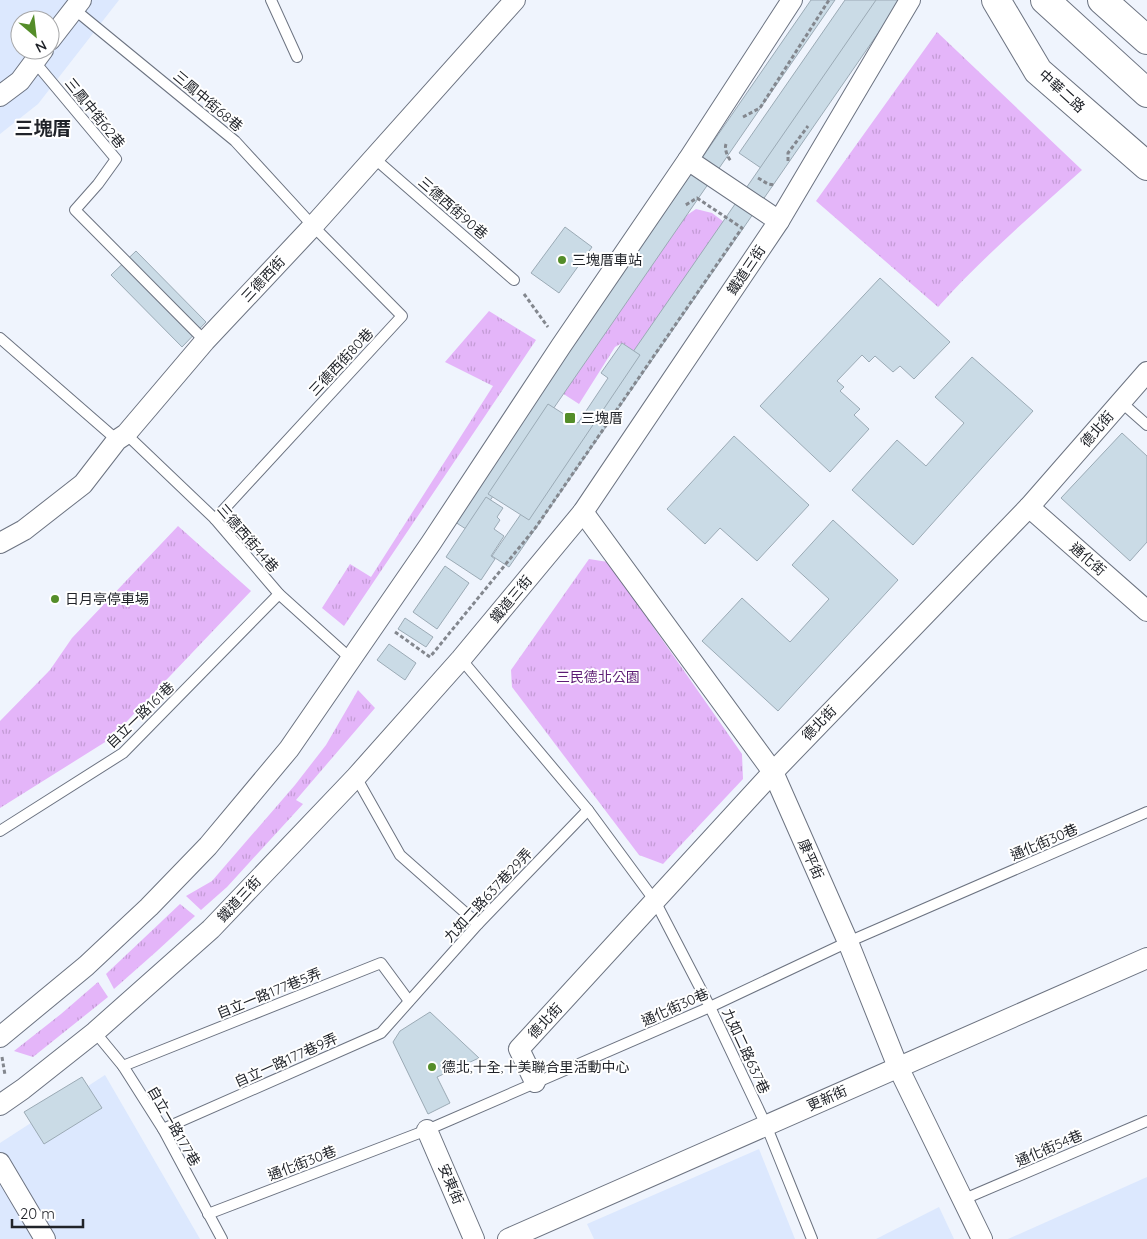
<svg xmlns="http://www.w3.org/2000/svg" width="1147" height="1239" viewBox="0 0 1147 1239" font-family="Quicksand,'Noto Sans TC',sans-serif">
<defs>
<pattern id="grass-tufts" width="24" height="20" patternUnits="userSpaceOnUse" patternTransform="scale(1.25)"><rect width="24" height="20" fill="#e4b5f9"/><path d="M3 7l-1-3M5 7V3M7 7l1-3M15 17l-1-3M17 17v-4M19 17l1-3" fill="none" stroke="#c39bd5"/></pattern>
</defs>
<rect width="100%" height="100%" fill="#eff4fd"/>
<g fill="#dce8fe" fill-rule="evenodd">
<path d="M 0,0 L 119,0 L 38,104 L 0,134 ZM 20,20 L 50,20 L 50,50 L 20,50 Z"/>
<polygon points="105,1075 200,1239 0,1239 0,1143"/>
<polygon points="759,1149 795,1239 594,1239 587,1224"/>
<polygon points="1147,1177 1147,1239 1008,1239"/>
<polygon points="939,1207 954,1239 876,1239"/>
</g>
<g fill="url(#grass-tufts)">
<path d="M 937,32 L 1082,170 C 1033,214 982,258 938,307 L 816,201 Z"/>
<polygon points="696,209 712,213 732,228 639,355 622,343 615,347 579,404 559,391 668,228"/>
<polygon points="489,311 536,340 344,626 322,608 350,564 371,577 493,386 445,362"/>
<polygon points="178,526 251,591 110,739 0,808 0,721 50,670 72,638"/>
<polygon points="589,559 608,562 742,754 743,779 663,864 639,855 512,687 511,670"/>
<polygon points="358,690 375,708 296,800 303,804 227,887 201,910 186,896 212,881 295,785 326,745"/>
<polygon points="180,904 195,916 157,951 114,989 106,974"/>
<polygon points="98,982 108,997 33,1057 14,1051 61,1014"/>
</g>
<g fill="#cadbe6" stroke="#9baab5">
<polygon points="811,0 835,0 469,531 452,520"/>
<polygon points="845,0 878,0 761,168 739,153"/>
<polygon points="876,0 901,0 509,567 492,556"/>
<polygon points="565,227 592,247 559,293 531,273"/>
<polygon points="136,251 206,322 182,347 111,275"/>
<polygon points="880,278 950,342 914,379 900,366 893,372 875,356 869,362 862,355 837,381 844,387 840,391 860,409 854,415 869,429 830,472 760,406"/>
<polygon points="622,343 640,355 529,520 488,494 548,404 578,423 608,378 601,373"/>
<polygon points="972,357 1033,411 913,545 852,490 897,440 926,466 964,423 935,397"/>
<polygon points="1122,433 1147,456 1147,542 1130,561 1061,498"/>
<polygon points="734,436 809,505 757,561 720,528 705,544 667,509"/>
<polygon points="486,497 503,508 497,517 500,520 494,529 504,536 491,556 495,559 481,580 446,557"/>
<polygon points="833,520 898,580 778,711 702,641 742,598 790,642 829,599 792,565"/>
<polygon points="445,566 469,583 437,629 413,612"/>
<polygon points="405,618 433,637 426,647 398,629"/>
<polygon points="389,644 416,663 405,680 377,660"/>
<polygon points="430,1012 479,1058 437,1077 450,1103 428,1114 393,1042 400,1031"/>
<polygon points="82,1077 102,1108 44,1144 24,1112"/>
</g>
<g fill="none" stroke-linecap="round" stroke-linejoin="round">
<g stroke="#6c7381" stroke-width="12">
<g id="lane">
<polyline points="271,0 297,57"/>
<polyline points="74,9 235,141 313,226 402,316 215,519"/>
<polyline points="34,61 116,159 98,184 75,210 205,341"/>
<polyline points="374,158 514,280"/>
<polyline points="0,338 117,440"/>
<polyline points="1121,402 1147,425"/>
<polyline points="126,434 215,519 279,594 351,659"/>
<polyline points="461,659 588,810 655,901 710,1007 766,1125 812,1239"/>
<polyline points="356,777 400,855 478,924"/>
<polyline points="0,831 123,753 279,594"/>
<polyline points="95,1032 123,1066 163,1129 222,1239"/>
<polyline points="123,1066 381,963 409,1001"/>
<polyline points="163,1129 381,1033 478,924 588,810"/>
<polyline points="962,1200 1147,1121"/>
<polyline points="208,1214 427,1130 710,1007 848,942 1147,812"/>
</g>
</g>
<g stroke="#6c7381" stroke-width="22">
<g id="street">
<polyline points="50,40 81,0"/>
<polyline points="0,96 20,81 43,50"/>
<polyline points="688,160 779,221"/>
<polyline points="1029,507 1147,611"/>
<polyline points="583,512 773,772 848,942 898,1067 982,1239"/>
<polyline points="0,543 24,530 83,484 117,440 126,434 205,341 313,226 515,0"/>
<polyline points="0,1037 86,966 149,907 208,846 289,749 431,543 561,346 688,160 792,0"/>
<polyline points="535,1082 519,1049 773,772 1029,507 1147,372"/>
<polyline points="0,1105 23,1089 95,1032 211,929 356,777 461,659 583,512 779,221 910,0"/>
<polyline points="427,1130 474,1239"/>
<polyline points="0,1163 45,1239"/>
<polyline points="508,1239 1147,958"/>
</g>
</g>
<g stroke="#6c7381" stroke-width="30">
<g id="primary">
<polyline points="996,0 1038,71 1147,166"/>
<polyline points="1045,0 1147,93"/>
<polyline points="1102,0 1147,40"/>
</g>
</g>
<g stroke="#83878e" stroke-width="3" stroke-dasharray="4 2.5" stroke-linecap="butt">
<polyline points="743,117 760,108 829,0"/>
<path d="M 726,144 C 724,149 728,158 731,161"/>
<polyline points="788,161 788,153 808,126"/>
<polyline points="758,178 768,184 775,185"/>
<polyline points="524,294 548,327"/>
<polyline points="395,632 430,657 536,527 742,228 697,198 684,206"/>
<polyline points="2,1057 5,1075"/>
</g>
<use href="#lane" stroke="#fff" stroke-width="10"/>
<use href="#street" stroke="#fff" stroke-width="20"/>
<use href="#primary" stroke="#fff" stroke-width="28"/>
</g>
<g fill="#548d29" stroke="#fff" stroke-width="2">
<circle cx="562" cy="260" r="5"/>
<rect x="564" y="412" width="12" height="12" rx="2.5"/>
<circle cx="55" cy="599" r="5"/>
<circle cx="432" cy="1067" r="5"/>
</g>
<g text-anchor="middle" stroke-width="4" stroke-linejoin="round" paint-order="stroke">
<g font-size="14" fill="#202329" stroke="#fff">
<text transform="translate(1062 91) rotate(42)" y="5">中華二路</text>
<text transform="translate(208 101) rotate(40)" y="5">三鳳中街68巷</text>
<text transform="translate(95 113) rotate(51)" y="5">三鳳中街62巷</text>
<text transform="translate(453 208) rotate(41)" y="5">三德西街90巷</text>
<text transform="translate(746 270) rotate(-56)" y="5">鐵道三街</text>
<text transform="translate(263 279) rotate(-47)" y="5">三德西街</text>
<text transform="translate(341 362) rotate(-47)" y="5">三德西街80巷</text>
<text transform="translate(1097 429) rotate(-49)" y="5">德北街</text>
<text transform="translate(248 538) rotate(49)" y="5">三德西街44巷</text>
<text transform="translate(1088 559) rotate(41)" y="5">通化街</text>
<text transform="translate(511 599) rotate(-50)" y="5">鐵道三街</text>
<text transform="translate(140 715) rotate(-44)" y="5">自立一路161巷</text>
<text transform="translate(819 723) rotate(-46)" y="5">德北街</text>
<text transform="translate(1044 842) rotate(-23)" y="5">通化街30巷</text>
<text transform="translate(811 859) rotate(66)" y="5">康平街</text>
<text transform="translate(488 895) rotate(-47)" y="5">九如二路637巷29弄</text>
<text transform="translate(239 899) rotate(-47)" y="5">鐵道三街</text>
<text transform="translate(269 993) rotate(-22)" y="5">自立一路177巷5弄</text>
<text transform="translate(675 1007) rotate(-24)" y="5">通化街30巷</text>
<text transform="translate(545 1021) rotate(-47)" y="5">德北街</text>
<text transform="translate(746 1051) rotate(65)" y="5">九如二路637巷</text>
<text transform="translate(286 1060) rotate(-24)" y="5">自立一路177巷9弄</text>
<text transform="translate(827 1098) rotate(-24)" y="5">更新街</text>
<text transform="translate(174 1126) rotate(60)" y="5">自立一路177巷</text>
<text transform="translate(1049 1148) rotate(-23)" y="5">通化街54巷</text>
<text transform="translate(302 1163) rotate(-21)" y="5">通化街30巷</text>
<text transform="translate(451 1184) rotate(67)" y="5">安東街</text>
</g>
<g font-size="14" fill="#202329" stroke="#fff" text-anchor="start">
<text x="572" y="265">三塊厝車站</text>
<text x="581" y="423">三塊厝</text>
<text x="65" y="604">日月亭停車場</text>
<text x="442" y="1072">德北,十全,十美聯合里活動中心</text>
</g>
<g font-size="14" fill="#5d1d75" stroke="#fff">
<text x="598" y="682">三民德北公園</text>
</g>
<g font-size="19" font-weight="bold" fill="#202329" stroke="#fff">
<text x="43" y="135">三塊厝</text>
</g>
</g>
<g transform="translate(35 35) rotate(152)"><circle r="24" fill="#ffffff" stroke="#a6a7a9"/>
<path d="M0-4L9 19L0 12L-9 19Z" fill="#548d29"/>
<text y="-8" font-size="14" font-weight="bold" text-anchor="middle" fill="#202329">N</text>
</g>
<path d="M12 1219v8h71v-8" fill="none" stroke="#202329" stroke-width="2.5"/>
<text x="20" y="1219" font-size="15" fill="#202329" stroke="#ffffff" stroke-width="4" paint-order="stroke">20 m</text>
</svg>
